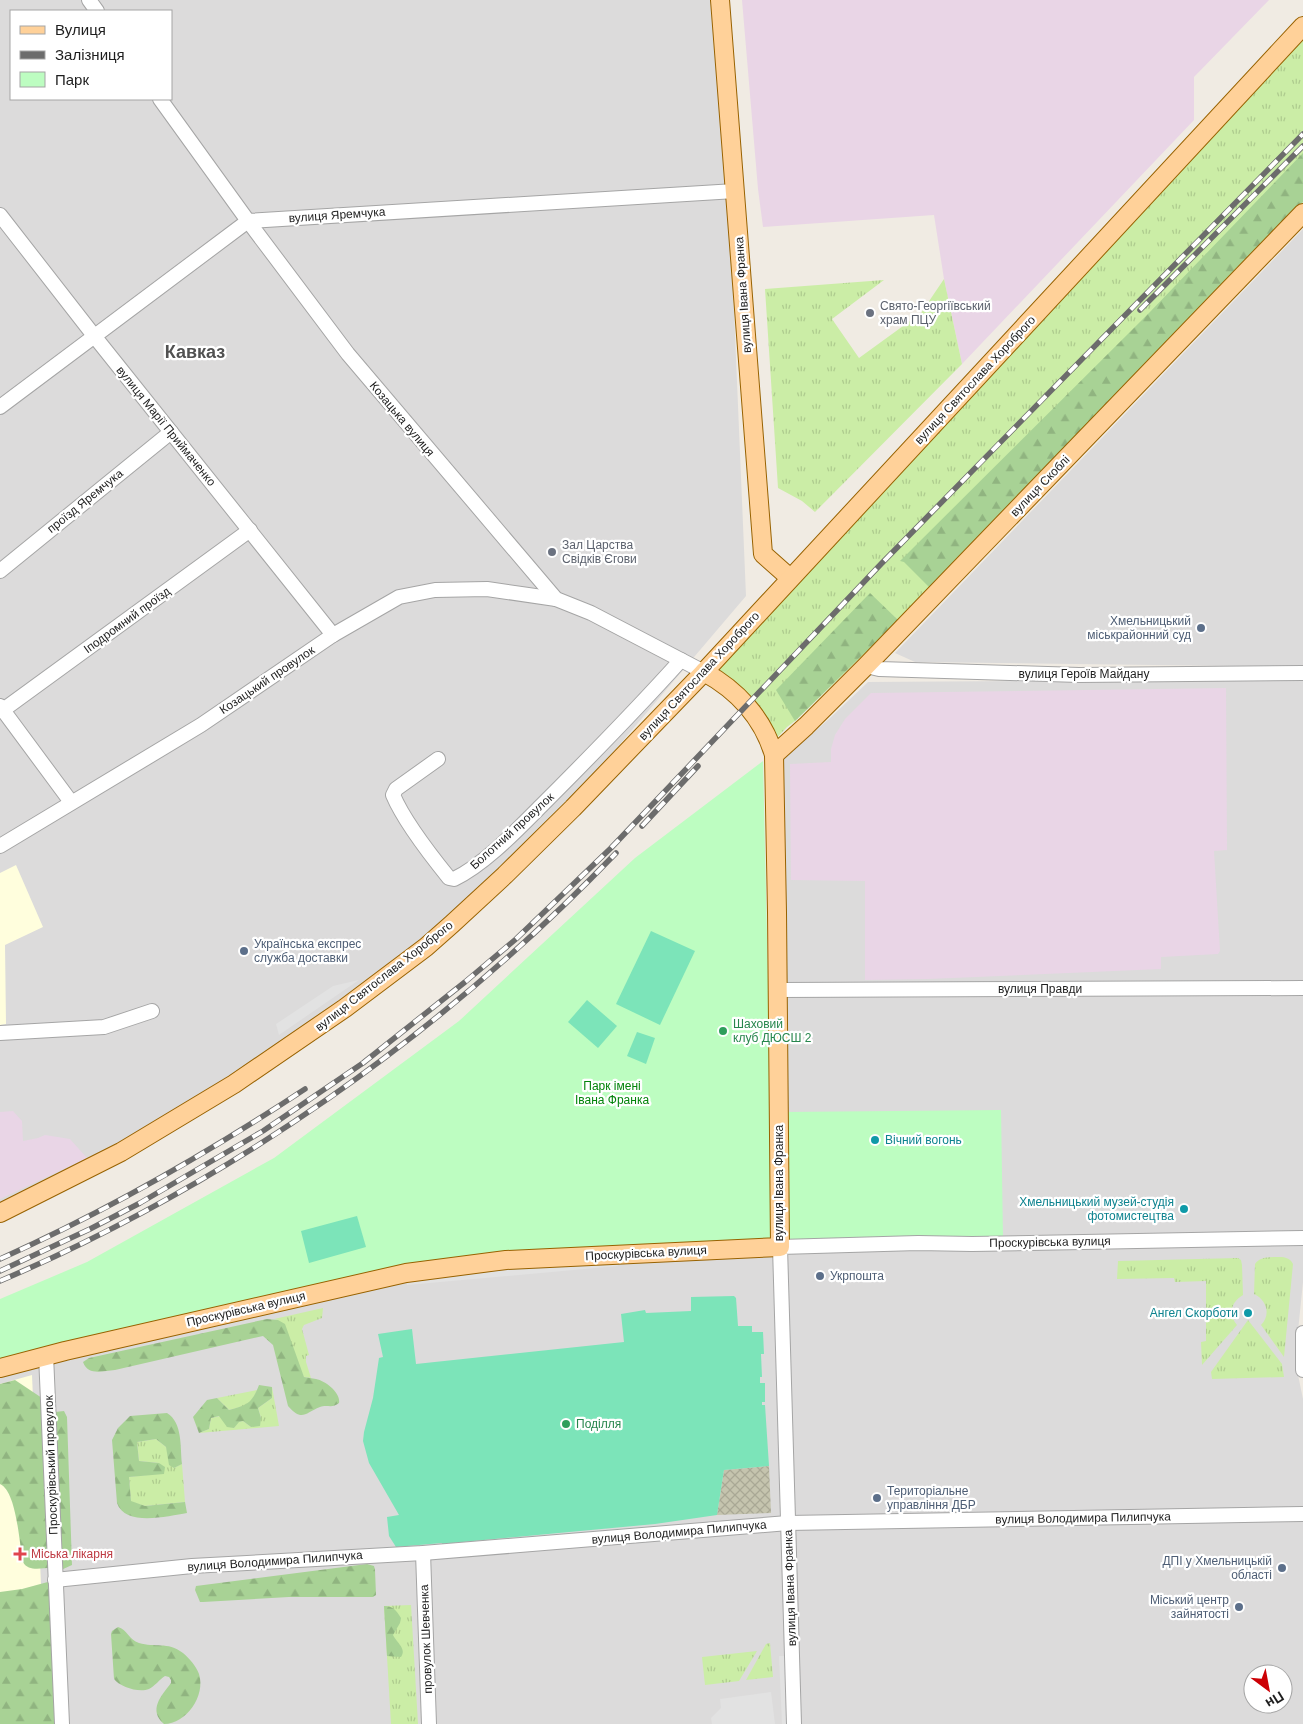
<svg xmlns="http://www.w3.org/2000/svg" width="1303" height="1724" viewBox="0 0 1303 1724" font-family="Helvetica,sans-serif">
<defs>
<pattern id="construction-cross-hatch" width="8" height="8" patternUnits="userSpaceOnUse" patternTransform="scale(1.25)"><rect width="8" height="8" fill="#c5c4ae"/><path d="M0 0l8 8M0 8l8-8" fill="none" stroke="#a9a895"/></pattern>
<pattern id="grass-tufts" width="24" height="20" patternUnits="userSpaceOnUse" patternTransform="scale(1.25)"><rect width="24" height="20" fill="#cbeda6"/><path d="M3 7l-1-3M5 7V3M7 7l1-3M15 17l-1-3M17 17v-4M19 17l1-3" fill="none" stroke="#aecb8e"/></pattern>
<pattern id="forest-firs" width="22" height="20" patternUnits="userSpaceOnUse" patternTransform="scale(1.25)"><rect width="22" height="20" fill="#a8d295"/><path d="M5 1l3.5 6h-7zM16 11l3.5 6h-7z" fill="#90b480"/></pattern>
</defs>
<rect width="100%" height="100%" fill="#f0ebe3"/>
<g fill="#dcdbdb" fill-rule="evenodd">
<path d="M 0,0 L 714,0 L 729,191 L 746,596 L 569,804 L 422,942 L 231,1079 L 118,1147 L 0,1206 ZM 11,11 L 171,11 L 171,99 L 11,99 Z"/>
<polygon points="1303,229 1303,667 915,662 895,653"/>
<polygon points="1303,679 1303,1232 1003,1238 784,1112 782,760 829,719 868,682"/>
<path d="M 1303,1243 L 1303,1282 L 1297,1341 L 1297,1370 L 1303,1399 L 1303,1724 L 799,1724 L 786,1253 ZM 1253,1674 L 1283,1674 L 1283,1704 L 1253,1704 Z"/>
<polygon points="774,1253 788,1724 0,1724 0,1374 406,1278 507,1266"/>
</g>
<g fill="#e9d5e6">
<polygon points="742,0 1269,0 1194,77 1194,120 962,364 944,279 934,215 763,227 758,189"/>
<polygon points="1226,688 1227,850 1214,851 1220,951 1218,954 1161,957 1161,969 928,979 865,980 865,881 791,880 790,764 831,762 831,749 835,735 845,719 871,693"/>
<polygon points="13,1111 22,1121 23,1141 38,1138 45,1135 70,1139 87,1158 0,1199 0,1112"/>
</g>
<g fill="#fffedd">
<polygon points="16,865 43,927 5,945 6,1024 0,1025 0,873"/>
<polygon points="32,1375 47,1724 0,1724 0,1384"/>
</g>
<polygon fill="url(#construction-cross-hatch)" points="769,1466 771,1513 717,1515 724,1470"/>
<g fill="url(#grass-tufts)">
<polygon points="1303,33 1303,202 931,589 795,721 787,727 771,744 712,671"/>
<polygon points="944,279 962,364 815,512 802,501 778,488 765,289 884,280 832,319 859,358 921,313"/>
<path d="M 1277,1257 C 1283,1257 1290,1257 1293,1264 L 1284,1357 L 1261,1325 C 1271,1315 1267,1300 1254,1294 L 1255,1264 C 1260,1257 1269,1257 1277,1257 Z"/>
<path d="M 1238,1258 L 1241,1260 L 1242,1265 L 1243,1295 C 1231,1302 1228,1314 1237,1325 L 1202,1365 L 1201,1342 L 1206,1341 L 1206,1281 L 1175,1282 L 1174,1278 L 1117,1279 L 1118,1261 Z"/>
<polygon points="323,1308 322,1318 304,1325 302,1329 309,1355 306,1356 306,1362 311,1378 304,1377 302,1373 278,1320 274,1319"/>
<polygon points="1248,1320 1282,1364 1284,1377 1212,1379 1211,1372"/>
<polygon points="272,1387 279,1426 199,1433 209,1429 211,1418 220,1416 234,1428 238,1422 243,1421 251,1427 261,1418 258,1408 272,1398"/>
<path d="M 257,1390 C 251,1406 244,1406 229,1410 L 217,1398 Z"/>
<polygon points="156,1439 166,1447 174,1468 182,1464 185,1502 145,1506 131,1502 129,1477 164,1473 159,1463 139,1461 137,1442"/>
<polygon points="411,1605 418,1724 391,1724 384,1606"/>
<polygon points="770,1643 773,1677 746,1680 766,1644"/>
<polygon points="757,1651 739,1681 705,1685 702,1657"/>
</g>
<g fill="url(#forest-firs)">
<polygon points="1303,153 1303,202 931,589 904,562 900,561 1149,313"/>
<polygon points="870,593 898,620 795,721 776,690"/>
<path d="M 267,1319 L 278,1320 L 285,1324 L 304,1377 C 308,1378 312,1378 316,1379 C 326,1381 341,1393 339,1403 C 332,1409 327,1404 320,1407 C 305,1413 302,1422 288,1406 L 273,1345 L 263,1336 L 115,1370 C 102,1371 88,1376 83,1362 L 89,1358 Z"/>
<path d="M 15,1380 L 48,1402 L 55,1412 L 64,1411 L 67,1417 L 72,1565 L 61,1570 C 49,1564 30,1575 23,1562 C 19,1543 17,1492 0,1484 L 0,1384 Z"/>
<path d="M 259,1385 L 272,1387 L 272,1398 L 258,1408 L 261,1418 L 260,1426 L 251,1427 L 243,1421 L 239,1422 L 234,1428 L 227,1427 L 219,1416 L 211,1418 L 209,1429 L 199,1433 L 193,1417 L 207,1400 L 217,1398 L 229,1410 C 248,1405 252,1403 259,1385 Z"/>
<path d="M 167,1413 C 183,1423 180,1447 182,1464 L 174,1468 L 169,1465 L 166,1447 L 156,1439 L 137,1442 L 139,1461 L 159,1463 L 165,1467 L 164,1474 L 129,1477 L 131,1501 L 145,1506 L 185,1502 L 187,1513 C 168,1516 125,1527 117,1503 L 112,1440 L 118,1428 L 130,1416 Z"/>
<polygon points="367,1564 374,1566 375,1570 376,1595 373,1597 289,1597 203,1602 200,1602 195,1590 196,1586"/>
<polygon points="55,1580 62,1724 0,1724 0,1592 22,1589"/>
<path d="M 384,1606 C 393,1606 396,1610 401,1618 L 400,1623 L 393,1635 C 397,1643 407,1649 401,1657 L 387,1656 Z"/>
<path d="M 118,1627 C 127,1629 129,1640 139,1643 C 155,1648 167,1641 183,1653 C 190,1659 196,1666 199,1674 C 206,1696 186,1724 164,1724 C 148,1710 161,1696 171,1683 L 171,1680 L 169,1677 L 165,1676 C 159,1680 155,1686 149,1689 C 139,1693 120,1687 114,1679 L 111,1634 L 112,1631 Z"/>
</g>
<g fill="#bdfdc1">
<polygon points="763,761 774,1242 506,1255 0,1362 0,1299 87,1262 274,1158 459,1021 635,858"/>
<polygon points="1001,1110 1003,1238 786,1242 784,1112"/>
</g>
<g fill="#7ce4b9">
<polygon points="651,931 695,951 660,1025 616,1004"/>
<polygon points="587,1000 617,1026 598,1048 568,1022"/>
<polygon points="637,1032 655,1038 646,1064 627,1056"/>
<polygon points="357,1216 366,1247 309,1263 301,1231"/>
<polygon points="734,1296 736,1298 738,1326 752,1326 752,1332 763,1332 764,1354 761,1354 762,1377 760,1377 760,1383 765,1383 765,1402 762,1402 762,1405 765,1405 769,1466 724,1470 717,1515 655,1524 442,1544 442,1543 396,1547 389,1536 387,1517 399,1515 369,1463 363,1441 364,1432 373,1398 379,1358 383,1357 378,1334 412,1329 416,1364 624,1342 621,1314 645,1310 646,1313 691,1311 691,1297"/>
</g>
<g fill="#e2e2e2">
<polygon points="359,980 279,1035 276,1024 333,986"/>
<polygon points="617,1254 618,1266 407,1285 406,1273"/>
<polygon points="779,1656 786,1656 790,1724 782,1724"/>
<polygon points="771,1692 775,1724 712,1724 711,1718 721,1708 720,1699"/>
</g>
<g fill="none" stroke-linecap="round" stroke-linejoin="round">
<g stroke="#a5a5a5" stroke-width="16">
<g id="minor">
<polyline points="89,0 97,11"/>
<polyline points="160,99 248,221 348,354 556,599 591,613 704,672"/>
<polyline points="0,215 95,337 333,635"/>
<polyline points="0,407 248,221 735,191"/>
<polyline points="0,571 171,432"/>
<polyline points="866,666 879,669 1079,675 1303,673"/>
<polyline points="0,706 71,802"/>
<polyline points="3,710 250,530"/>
<path d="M 438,759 L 396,789 L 393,795 C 404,821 432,857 449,878 L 454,879 C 485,864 517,830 541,806 C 589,758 636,710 681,660"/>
<polyline points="0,846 201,725 333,635 399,597 435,590 487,589 556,599"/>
<polyline points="778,990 1303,988"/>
<polyline points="0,1033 104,1027 152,1011"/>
<polyline points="1303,1333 1303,1370"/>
<polyline points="46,1355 62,1724"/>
<polyline points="423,1553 429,1724"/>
<polyline points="55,1580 192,1566 423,1553 788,1523 1303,1514"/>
<polyline points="794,1724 780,1247 918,1243 972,1244 1303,1238"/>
</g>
</g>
<g stroke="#986200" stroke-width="20">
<g id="major">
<polyline points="720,0 763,554 790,578"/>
<polyline points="774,755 806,726 866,666 1303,213"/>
<polyline points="0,1213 121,1152 234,1084 345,1008 426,947 452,924 505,875 573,808 704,672 1303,26"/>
<path d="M 0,1368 L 65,1351 L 406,1273 L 506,1260 L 780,1247 L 777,912 L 774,755 C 763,718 737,690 704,672"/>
</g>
</g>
<use href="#minor" stroke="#fff" stroke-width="14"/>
<use href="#major" stroke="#ffd199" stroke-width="18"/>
<g stroke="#6c6c6c" stroke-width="5.5">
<g id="rail">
<polyline points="1140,310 1303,146"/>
<polyline points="642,826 698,766"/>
<path d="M 0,1259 C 107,1211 208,1153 305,1089"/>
<polyline points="0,1271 90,1229 140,1203 263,1131 363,1063 465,982 516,939 611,848 881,564 1303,134"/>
<path d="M 0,1281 C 231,1182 442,1034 616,853"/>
</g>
</g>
<use href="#rail" stroke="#fff" stroke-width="4" stroke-dasharray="11" stroke-linecap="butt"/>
</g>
<g fill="#6b7280" stroke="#fff" stroke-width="2">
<circle cx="870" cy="313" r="5"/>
<circle cx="552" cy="552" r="5"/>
</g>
<g fill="#5c6f8a" stroke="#fff" stroke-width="2">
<circle cx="1201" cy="628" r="5"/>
<circle cx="244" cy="951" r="5"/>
<circle cx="820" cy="1276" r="5"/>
<circle cx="877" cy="1498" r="5"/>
<circle cx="1282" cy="1568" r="5"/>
<circle cx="1239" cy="1607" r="5"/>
</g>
<g fill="#2e9e5b" stroke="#fff" stroke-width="2">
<circle cx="723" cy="1031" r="5"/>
<circle cx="566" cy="1424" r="5"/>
</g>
<g fill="#0f9aa8" stroke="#fff" stroke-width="2">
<circle cx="875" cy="1140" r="5"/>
<circle cx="1184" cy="1209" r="5"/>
<circle cx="1248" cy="1313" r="5"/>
</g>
<path fill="#e0444e" stroke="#fff" stroke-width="2" d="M17.5 1546.5h5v5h5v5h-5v5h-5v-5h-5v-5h5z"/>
<g text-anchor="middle" stroke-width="4.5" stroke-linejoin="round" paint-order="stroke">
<g font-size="12" fill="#1e1e1e" stroke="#fff">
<text transform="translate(337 215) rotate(-4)" y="4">вулиця Яремчука</text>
<text transform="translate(743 295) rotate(-94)" y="4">вулиця Івана Франка</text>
<text transform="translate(975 380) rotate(-47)" y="4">вулиця Святослава Хороброго</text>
<text transform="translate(402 419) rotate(50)" y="4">Козацька вулиця</text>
<text transform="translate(166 426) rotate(51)" y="4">вулиця Марії Приймаченко</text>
<text transform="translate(1040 486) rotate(-46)" y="4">вулиця Скоблі</text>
<text transform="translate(85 501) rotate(-39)" y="4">проїзд Яремчука</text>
<text transform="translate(127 620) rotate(-36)" y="4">Іподромний проїзд</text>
<text x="1084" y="678">вулиця Героїв Майдану</text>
<text transform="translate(699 676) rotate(-47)" y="4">вулиця Святослава Хороброго</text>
<text transform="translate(267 680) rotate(-34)" y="4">Козацький провулок</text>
<text transform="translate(512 831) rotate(-42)" y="4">Болотний провулок</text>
<text transform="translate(384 976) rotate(-38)" y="4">вулиця Святослава Хороброго</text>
<text x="1040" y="993">вулиця Правди</text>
<text transform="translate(779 1183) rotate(-90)" y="4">вулиця Івана Франка</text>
<text transform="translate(1050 1242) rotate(-1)" y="4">Проскурівська вулиця</text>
<text transform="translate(646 1253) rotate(-3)" y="4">Проскурівська вулиця</text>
<text transform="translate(246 1309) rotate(-13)" y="4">Проскурівська вулиця</text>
<text transform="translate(51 1465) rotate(-92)" y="4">Проскурівський провулок</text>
<text transform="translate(1083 1518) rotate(-1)" y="4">вулиця Володимира Пилипчука</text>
<text transform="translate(679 1532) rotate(-5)" y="4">вулиця Володимира Пилипчука</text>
<text transform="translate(275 1561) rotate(-4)" y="4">вулиця Володимира Пилипчука</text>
<text transform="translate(790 1588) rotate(-92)" y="4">вулиця Івана Франка</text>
<text transform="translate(426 1639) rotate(-92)" y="4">провулок Шевченка</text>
</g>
<g font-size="12" fill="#5b616d" stroke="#fff" text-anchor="start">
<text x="880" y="310">Свято-Георгіївський<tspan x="880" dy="14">храм ПЦУ</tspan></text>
<text x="562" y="549">Зал Царства<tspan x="562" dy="14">Свідків Єгови</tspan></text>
</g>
<g font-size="12" fill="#4e5e75" stroke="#fff" text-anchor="end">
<text x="1191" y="625">Хмельницький<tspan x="1191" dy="14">міськрайонний суд</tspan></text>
<text x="254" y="948" text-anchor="start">Українська експрес<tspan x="254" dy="14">служба доставки</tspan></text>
<text x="830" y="1280" text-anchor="start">Укрпошта</text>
<text x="887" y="1495" text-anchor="start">Територіальне<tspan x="887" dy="14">управління ДБР</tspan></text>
<text x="1272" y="1565">ДПІ у Хмельницькій<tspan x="1272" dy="14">області</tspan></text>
<text x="1229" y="1604">Міський центр<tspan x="1229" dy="14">зайнятості</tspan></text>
</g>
<g font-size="12" fill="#27864d" stroke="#fff" text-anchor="start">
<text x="733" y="1028">Шаховий<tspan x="733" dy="14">клуб ДЮСШ 2</tspan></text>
<text x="576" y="1428">Поділля</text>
</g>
<g font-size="12" fill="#04840c" stroke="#fff">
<text x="612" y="1090">Парк імені<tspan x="612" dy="14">Івана Франка</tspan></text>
</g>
<g font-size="12" fill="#0d838f" stroke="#fff" text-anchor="end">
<text x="885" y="1144" text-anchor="start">Вічний вогонь</text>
<text x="1174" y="1206">Хмельницький музей-студія<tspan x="1174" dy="14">фотомистецтва</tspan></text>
<text x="1238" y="1317">Ангел Скорботи</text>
</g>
<g font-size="12" fill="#be3a42" stroke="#fff" text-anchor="start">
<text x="31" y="1558">Міська лікарня</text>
</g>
<g font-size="18" font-weight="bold" fill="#515151" stroke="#fff">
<text x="195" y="358">Кавказ</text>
</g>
</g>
<rect x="10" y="10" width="162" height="90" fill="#ffffff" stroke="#a5a5a5"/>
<rect x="20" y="26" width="25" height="8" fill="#ffd199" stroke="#a5a5a5"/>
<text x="55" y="35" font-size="15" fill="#1e1e1e">Вулиця</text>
<rect x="20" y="51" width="25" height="8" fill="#6c6c6c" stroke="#a5a5a5"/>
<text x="55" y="60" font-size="15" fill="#1e1e1e">Залізниця</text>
<rect x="20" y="72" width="25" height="15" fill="#bdfdc1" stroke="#a5a5a5"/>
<text x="55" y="85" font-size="15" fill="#1e1e1e">Парк</text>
<g transform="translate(1268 1689) rotate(148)"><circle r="24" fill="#ffffff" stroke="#a5a5a5"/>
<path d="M0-4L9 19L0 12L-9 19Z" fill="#cc0005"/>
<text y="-8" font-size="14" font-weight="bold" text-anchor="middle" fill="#1e1e1e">Пн</text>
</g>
</svg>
